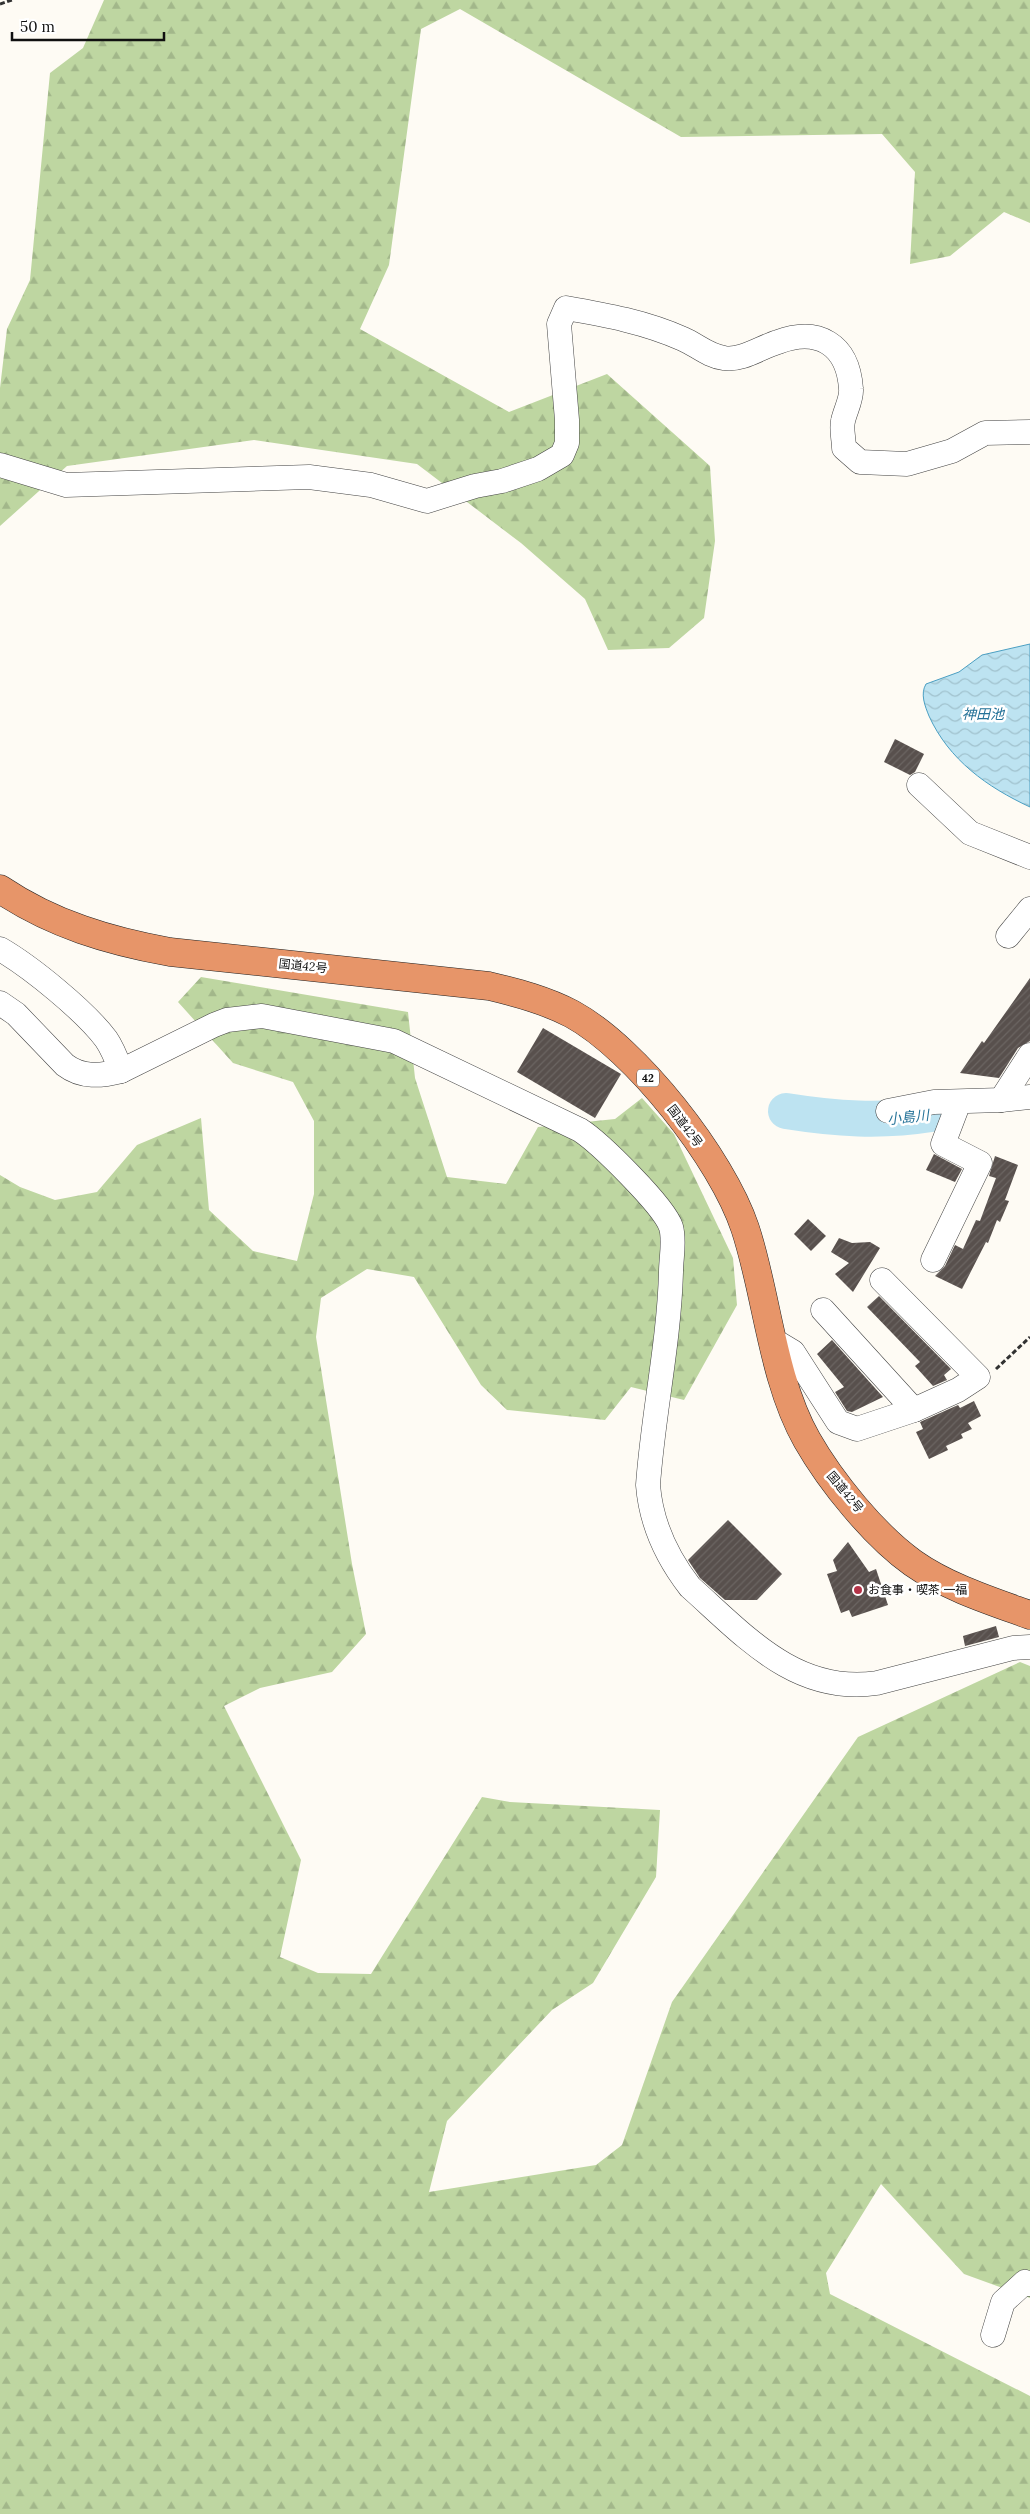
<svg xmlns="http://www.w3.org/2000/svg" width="1030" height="2514" viewBox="0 0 1030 2514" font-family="Lora,'Noto Sans JP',serif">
<defs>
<pattern id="forest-firs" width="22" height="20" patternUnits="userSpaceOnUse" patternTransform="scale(1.25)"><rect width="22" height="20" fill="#bed6a1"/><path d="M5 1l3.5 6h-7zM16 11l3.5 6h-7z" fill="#a2b78a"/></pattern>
<pattern id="water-waves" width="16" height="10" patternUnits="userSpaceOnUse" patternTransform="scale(1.25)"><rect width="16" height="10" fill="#bde3f1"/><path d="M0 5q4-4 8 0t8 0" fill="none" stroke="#a1c2ce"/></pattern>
<pattern id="building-hatch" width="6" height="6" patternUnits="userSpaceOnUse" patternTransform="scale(1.25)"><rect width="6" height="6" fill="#58504d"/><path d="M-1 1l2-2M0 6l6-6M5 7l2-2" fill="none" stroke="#6b6562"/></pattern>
</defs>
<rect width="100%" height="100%" fill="#fefbf4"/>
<g fill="url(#forest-firs)">
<polygon points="104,0 1030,0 1030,223 1004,212 950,256 910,264 915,172 882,134 681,137 460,9 421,29 389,265 360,329 509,412 607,374 710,466 715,541 704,618 669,648 608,650 585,599 521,543 417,464 254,440 67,466 0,526 0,388 7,329 30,280 50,73 83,48"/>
<polygon points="201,977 408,1012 415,1078 447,1177 506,1184 538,1127 615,1119 642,1098 674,1134 733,1258 737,1305 684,1400 631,1387 605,1420 507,1410 481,1385 414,1277 367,1269 321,1298 316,1337 352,1564 366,1634 332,1672 260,1688 224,1706 301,1860 280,1957 318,1973 371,1974 482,1797 510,1802 660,1810 656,1877 593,1983 552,2010 447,2121 429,2192 596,2165 622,2145 672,2002 858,1737 1020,1662 1030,1666 1030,2298 964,2274 881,2184 826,2273 830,2294 1030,2396 1030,2514 0,2514 0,1175 20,1187 55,1200 97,1192 137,1145 201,1118 209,1210 253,1251 297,1261 314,1194 314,1121 293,1082 233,1063 178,1002"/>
</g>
<path fill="url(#water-waves)" stroke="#4b9fc2" d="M 1030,644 L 1030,807 C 987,787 949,760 929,716 C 925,706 920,694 926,684 L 959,672 L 982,655 Z"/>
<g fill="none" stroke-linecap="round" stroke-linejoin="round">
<path stroke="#bde3f1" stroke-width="36" d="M 786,1111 C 836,1119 881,1122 931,1114"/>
</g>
<g fill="url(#building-hatch)">
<polygon points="895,739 924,754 915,772 910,775 884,762"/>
<polygon points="1030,978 1030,1041 1018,1048 999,1078 960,1073 982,1041 984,1043"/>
<polygon points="543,1028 621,1074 595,1118 517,1072"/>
<polygon points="934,1154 962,1169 955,1182 926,1170"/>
<polygon points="995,1156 1018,1165 1005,1200 1009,1201 1000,1222 997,1220 988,1243 986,1242 962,1289 935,1276 945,1266 955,1245 963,1249 976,1220 980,1221 996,1178 989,1176"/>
<polygon points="808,1219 826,1236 811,1251 794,1234"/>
<polygon points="839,1238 852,1243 870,1242 880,1248 853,1292 835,1274 849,1263 831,1252"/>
<polygon points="879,1296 951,1369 944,1375 947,1380 933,1386 915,1366 920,1362 867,1307"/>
<polygon points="832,1340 883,1397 852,1412 847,1411 835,1392 844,1387 817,1354"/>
<polygon points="974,1401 981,1416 968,1423 972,1429 961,1434 963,1438 946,1446 948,1450 929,1459 916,1432 923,1429 920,1422 958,1405 960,1408"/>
<polygon points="728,1520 782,1574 757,1600 725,1600 700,1578 688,1560"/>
<polygon points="848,1542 869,1572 876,1569 888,1605 852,1617 849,1610 841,1613 827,1574 837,1571 833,1560"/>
<polygon points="996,1626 999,1637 965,1646 963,1636"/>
</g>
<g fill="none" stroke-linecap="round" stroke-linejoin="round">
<g stroke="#434343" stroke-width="25">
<g id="minor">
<path d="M 0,465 L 66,485 L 309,477 L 371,485 L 427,501 L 475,486 L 502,481 L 538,469 L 562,455 L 567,443 L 567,420 L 559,324 L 566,308 C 606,315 645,322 683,339 C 697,345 708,356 724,358 C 742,361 761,347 778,342 C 818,327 848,344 851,389 C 852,399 845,411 843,421 C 841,429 844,440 844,448 L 860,462 L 907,464 L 952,451 L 985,433 L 1030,432"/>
<polyline points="919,785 970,833 1030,857"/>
<polyline points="1008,936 1030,909"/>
<path d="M 0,949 C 31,967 85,1011 106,1039 C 113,1049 117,1060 121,1071"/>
<path d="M 0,1003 L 16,1014 L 65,1065 C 82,1078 101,1076 121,1071 L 214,1025 L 227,1020 L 262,1016 L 394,1041 L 580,1130 C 600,1143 664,1206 671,1227 C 675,1241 671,1258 671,1272 C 669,1344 653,1414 648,1485 C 651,1524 666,1556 690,1587 C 745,1636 796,1695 877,1683 L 1013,1648 L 1030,1647"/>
<polyline points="1001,1100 1030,1055"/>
<polyline points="888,1111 934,1102 1001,1100 1030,1097"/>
<polyline points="933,1260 980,1163 943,1144 959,1102"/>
<polyline points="823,1310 914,1410"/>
<polyline points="773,1340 793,1352 838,1422 857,1429 914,1410 958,1390 978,1377 882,1280"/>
<polyline points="993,2335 1003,2302 1025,2282 1030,2284"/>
</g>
</g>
<g stroke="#212121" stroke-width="29">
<path id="highway" d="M 0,889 C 52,924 109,941 170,952 L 489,986 C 518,993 545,1000 572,1014 C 636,1049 722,1159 745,1228 C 767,1294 772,1379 807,1440 C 831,1482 874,1535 913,1563 C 947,1587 991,1601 1030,1615"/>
</g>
<g stroke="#323232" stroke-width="3" stroke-dasharray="5 2.5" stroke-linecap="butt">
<polyline points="0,4 12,0"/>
<polyline points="996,1369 1030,1337"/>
</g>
<use href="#minor" stroke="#fff" stroke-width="24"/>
<use href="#highway" stroke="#e79569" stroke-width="28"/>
</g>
<circle fill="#b43448" stroke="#fff" stroke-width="2" cx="858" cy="1590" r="5"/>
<g text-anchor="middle" stroke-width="5" stroke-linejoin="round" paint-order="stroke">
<rect fill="#fff" stroke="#585858" stroke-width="1" x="637" y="1069.5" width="22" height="17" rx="4"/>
<g font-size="11" font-weight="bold" fill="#101010">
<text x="648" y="1082">42</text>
</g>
<g font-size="12" fill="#101010" stroke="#fff">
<text transform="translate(303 966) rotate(6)" y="4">国道42号</text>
<text transform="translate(685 1126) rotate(53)" y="4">国道42号</text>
<text transform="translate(845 1492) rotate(50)" y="4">国道42号</text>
</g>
<g font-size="12" fill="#101010" stroke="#fff" text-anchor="start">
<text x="868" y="1594">お食事・喫茶 一福</text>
</g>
<g font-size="14" font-style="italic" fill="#247298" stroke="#fff">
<text x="983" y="719">神田池</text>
<text transform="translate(908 1117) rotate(-6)" y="5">小島川</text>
</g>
</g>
<path d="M12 32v8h152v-8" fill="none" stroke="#101010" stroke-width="2.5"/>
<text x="20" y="32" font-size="15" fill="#101010" stroke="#ffffff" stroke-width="4" paint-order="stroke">50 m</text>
</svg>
